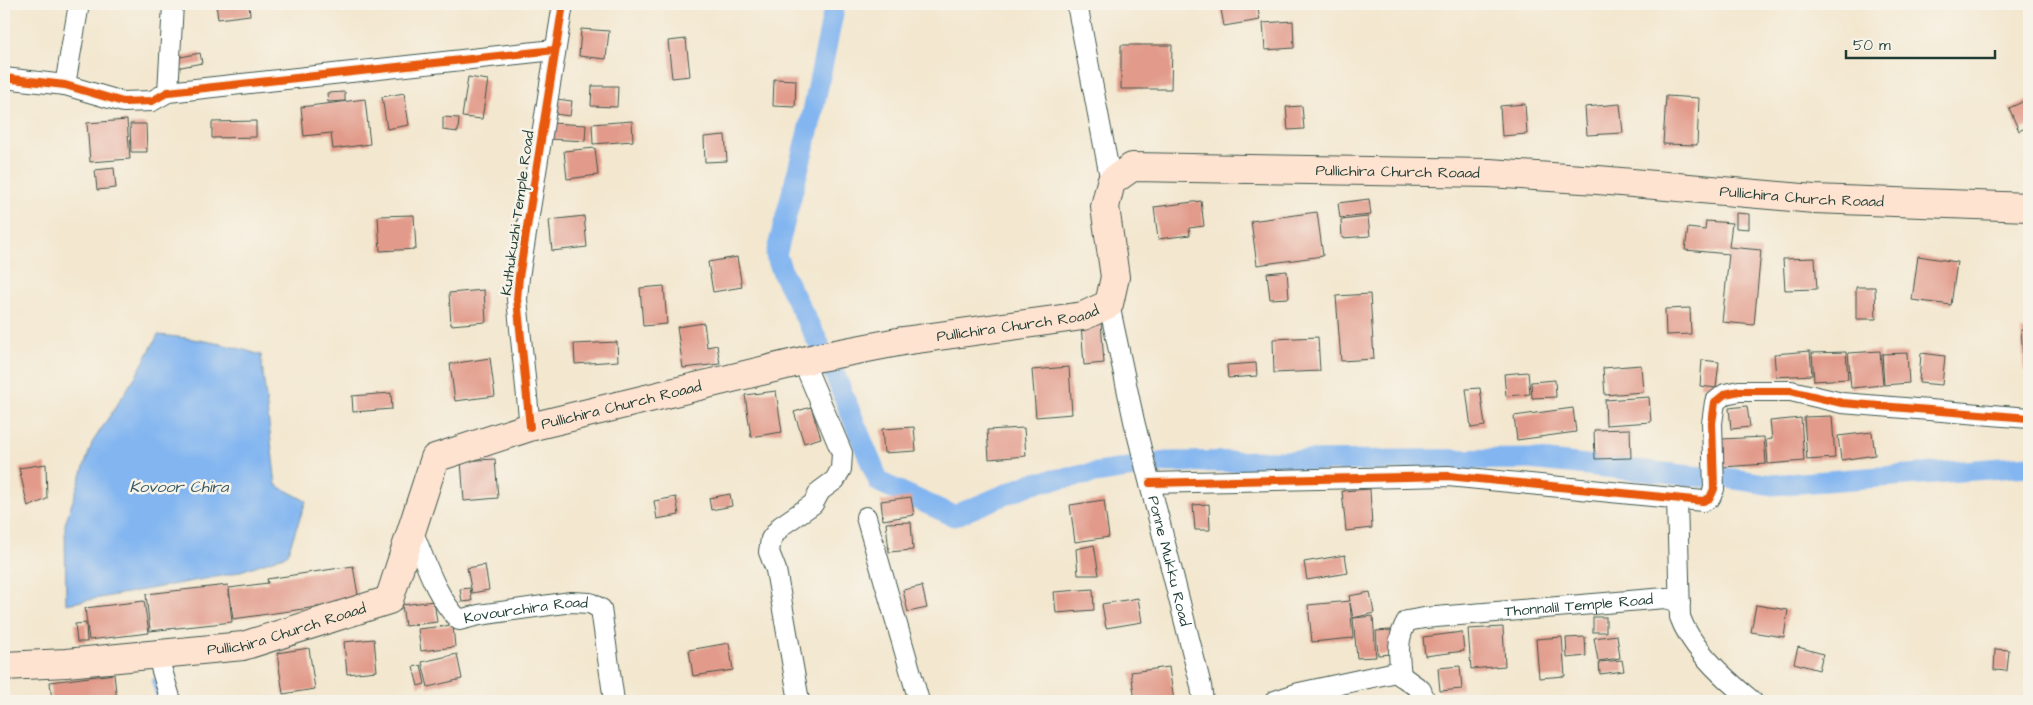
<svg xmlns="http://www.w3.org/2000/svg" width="2033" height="705" viewBox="0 0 2033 705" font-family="'Architects Daughter',sans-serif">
<rect width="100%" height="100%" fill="#f7f3e8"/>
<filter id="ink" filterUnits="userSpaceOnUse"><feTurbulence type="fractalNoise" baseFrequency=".02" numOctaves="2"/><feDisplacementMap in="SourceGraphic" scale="10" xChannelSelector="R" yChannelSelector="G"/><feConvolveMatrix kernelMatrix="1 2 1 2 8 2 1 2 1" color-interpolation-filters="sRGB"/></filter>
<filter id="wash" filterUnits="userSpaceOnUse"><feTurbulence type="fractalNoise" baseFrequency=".0096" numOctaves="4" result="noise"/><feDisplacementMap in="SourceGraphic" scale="20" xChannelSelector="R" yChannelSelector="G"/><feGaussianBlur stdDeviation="1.12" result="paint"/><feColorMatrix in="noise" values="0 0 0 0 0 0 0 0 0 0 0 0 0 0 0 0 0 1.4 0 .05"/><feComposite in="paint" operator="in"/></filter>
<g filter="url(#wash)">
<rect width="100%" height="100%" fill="#f3e7cf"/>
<path fill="#83b6f0" stroke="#517a92" d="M 158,335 C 194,338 227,344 261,355 L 276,485 L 306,501 L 287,555 L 232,574 L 66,604 L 65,524 L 92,443 L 137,374 Z"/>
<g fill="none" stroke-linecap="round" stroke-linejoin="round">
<polyline stroke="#83b6f0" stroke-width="6" points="154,681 160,701"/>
<g stroke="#83b6f0" stroke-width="21">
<polyline points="819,344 783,274 776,255 812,116 835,4"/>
<polyline points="832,368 879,482 954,516 1033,483 1166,462 1529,459 1702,477"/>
<polyline points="1728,478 1772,485 2029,466"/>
</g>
</g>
<g id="blocks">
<g fill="#e29b8b">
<polygon points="216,4 249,4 250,15 218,19"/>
<polygon points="389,4 405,4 405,8 389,10"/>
<polygon points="1220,4 1257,4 1260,20 1224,26"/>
<polygon points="1293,21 1294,48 1265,50 1263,23"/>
<polygon points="581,29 609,31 606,59 579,56"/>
<polygon points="686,39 690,76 672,78 668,41"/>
<polygon points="179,44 181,57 200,53 202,63 176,68"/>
<polygon points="1121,45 1172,45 1171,89 1121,89"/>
<polygon points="468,77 488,80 482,119 462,117"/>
<polygon points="774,79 796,80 795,107 773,106"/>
<polygon points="592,86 618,86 617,107 591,106"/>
<polygon points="345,92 345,101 328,102 327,93"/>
<polygon points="404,93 409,125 387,129 382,97"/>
<polygon points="1666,96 1699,98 1697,145 1663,144"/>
<polygon points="365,99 370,144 333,149 331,133 304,136 301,107"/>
<polygon points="556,99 572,101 570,116 554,114"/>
<polygon points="2029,99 2029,126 2019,131 2009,108"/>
<polygon points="1525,104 1527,134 1502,136 1500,106"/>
<polygon points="1620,104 1623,133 1587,135 1585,107"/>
<polygon points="1302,106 1304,129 1288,130 1286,107"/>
<polygon points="443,117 459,118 458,132 443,130"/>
<polygon points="127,120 130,159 90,162 87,123"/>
<polygon points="256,121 256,137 212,138 212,122"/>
<polygon points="632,121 633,141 593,144 592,124"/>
<polygon points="550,123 586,125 585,141 549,139"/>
<polygon points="130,124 146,124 147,152 131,152"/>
<polygon points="725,135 727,161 705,162 704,137"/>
<polygon points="595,148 598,175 567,179 564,151"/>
<polygon points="114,168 116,188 97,190 95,170"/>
<polygon points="1369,199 1371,215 1340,218 1338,203"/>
<polygon points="1201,201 1204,226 1189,228 1190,235 1158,239 1154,207"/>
<polygon points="1317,212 1323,256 1257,265 1251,221"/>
<polygon points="1736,213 1749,214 1749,229 1736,228"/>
<polygon points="414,215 416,249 380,251 378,216"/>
<polygon points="584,216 587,247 552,251 549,220"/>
<polygon points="1368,217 1370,236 1342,238 1341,220"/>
<polygon points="1706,221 1732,223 1729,247 1761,250 1754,325 1722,322 1729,254 1685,250 1688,228 1705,230"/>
<polygon points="1918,256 1957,262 1951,305 1912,300"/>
<polygon points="737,257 742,287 713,292 708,262"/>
<polygon points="1815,258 1817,289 1785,290 1783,259"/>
<polygon points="1287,271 1289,298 1270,299 1267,273"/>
<polygon points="664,286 667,324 643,326 640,288"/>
<polygon points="1856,287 1875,287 1876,319 1856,319"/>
<polygon points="484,290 486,322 451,325 449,293"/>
<polygon points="1370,294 1374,359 1341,361 1336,296"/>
<polygon points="1690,308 1691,334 1666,335 1665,309"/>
<polygon points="1101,322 1104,363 1084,365 1081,324"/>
<polygon points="704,323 707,347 717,345 720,364 683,368 677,327"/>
<polygon points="2021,330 2029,330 2029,371 2024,371"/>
<polygon points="1318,337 1320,371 1274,373 1273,339"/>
<polygon points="617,342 618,361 575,364 574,344"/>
<polygon points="1810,351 1812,375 1776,377 1774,354"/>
<polygon points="1880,351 1883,385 1851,388 1848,353"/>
<polygon points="1846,352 1848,379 1814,381 1812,353"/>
<polygon points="1907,353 1909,383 1884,385 1882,354"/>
<polygon points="1921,353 1945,356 1942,385 1919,383"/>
<polygon points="490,358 495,396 455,401 450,364"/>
<polygon points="1702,360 1719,362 1716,388 1700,386"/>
<polygon points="1256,363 1257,376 1228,378 1227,365"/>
<polygon points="1641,365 1643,392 1605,395 1603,368"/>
<polygon points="1069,367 1072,414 1036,417 1032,370"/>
<polygon points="1528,372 1530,394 1506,396 1504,374"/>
<polygon points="1555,380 1556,397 1532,398 1531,382"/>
<polygon points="1480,388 1485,426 1471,428 1466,389"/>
<polygon points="776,391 782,432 751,437 745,395"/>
<polygon points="391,393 392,409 353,412 352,396"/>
<polygon points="1649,397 1651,422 1606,425 1605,400"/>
<polygon points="1747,406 1750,427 1731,429 1729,408"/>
<polygon points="811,407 821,438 804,443 794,412"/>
<polygon points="1573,408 1576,432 1517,440 1514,416"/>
<polygon points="1832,416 1835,458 1807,460 1804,417"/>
<polygon points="1801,418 1804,461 1768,464 1766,440 1772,439 1770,421"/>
<polygon points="914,427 916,451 884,453 882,429"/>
<polygon points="1024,428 1026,456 989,459 987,430"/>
<polygon points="1630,429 1631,458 1595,459 1594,430"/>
<polygon points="1872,432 1875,455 1841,460 1838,436"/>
<polygon points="1764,437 1766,464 1723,467 1721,439"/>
<polygon points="495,459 498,498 464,501 461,461"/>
<polygon points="46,464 47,499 28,507 19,468"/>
<polygon points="1370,489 1372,528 1346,531 1342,491"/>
<polygon points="730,494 732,506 711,510 709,498"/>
<polygon points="676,497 679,515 657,519 654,501"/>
<polygon points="911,497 914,515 883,520 881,501"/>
<polygon points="1104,500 1109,537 1075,542 1070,505"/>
<polygon points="1209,504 1210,530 1195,530 1193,505"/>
<polygon points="911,522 913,550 889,552 886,523"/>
<polygon points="1094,545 1099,575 1078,575 1076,549"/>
<polygon points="1345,555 1348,573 1307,580 1304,562"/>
<polygon points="485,565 489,590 472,593 467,568"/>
<polygon points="353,566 359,601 233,619 229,588 268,583 267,579"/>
<polygon points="228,585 232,622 150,631 146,594"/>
<polygon points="922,586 927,608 908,612 903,590"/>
<polygon points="470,588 472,601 462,602 460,589"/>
<polygon points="1093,589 1094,610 1056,613 1054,592"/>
<polygon points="1370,592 1374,613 1353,618 1350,603 1353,638 1312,642 1308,605 1350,601 1349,596"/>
<polygon points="1138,598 1142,622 1106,628 1102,604"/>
<polygon points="144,601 149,633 89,640 85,608"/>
<polygon points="434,601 437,622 405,626 402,605"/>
<polygon points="1756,605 1788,610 1784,637 1751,632"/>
<polygon points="1373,616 1376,657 1357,658 1353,618"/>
<rect x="1593" y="617" width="13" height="15"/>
<polygon points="86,623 87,642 77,642 75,624"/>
<polygon points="453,625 455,647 421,651 418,629"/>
<polygon points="1503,627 1505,666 1471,669 1468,629"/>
<polygon points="1391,630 1392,654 1378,655 1376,631"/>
<polygon points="1462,632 1464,651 1425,656 1423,637"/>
<polygon points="1617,635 1620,658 1598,661 1594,638"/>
<polygon points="1562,637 1565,676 1539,678 1536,639"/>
<polygon points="1585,637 1586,656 1567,658 1566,638"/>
<polygon points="374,639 377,671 347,674 344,642"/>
<polygon points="729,643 733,670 693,676 689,650"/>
<polygon points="1798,647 1823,654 1819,670 1794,663"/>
<polygon points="309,648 315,689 283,694 277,653"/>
<polygon points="1995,649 2009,650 2007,671 1994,670"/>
<polygon points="457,654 462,679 428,687 422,662"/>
<polygon points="1622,660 1624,671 1600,674 1599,662"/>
<polygon points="421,665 425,684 418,686 413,667"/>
<polygon points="1460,666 1462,689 1440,691 1438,668"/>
<polygon points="1169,667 1174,701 1135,701 1131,672"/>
<polygon points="114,674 117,701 52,701 50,682"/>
</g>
</g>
</g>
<g filter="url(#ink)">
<use href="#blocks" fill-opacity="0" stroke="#3f564b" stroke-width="1"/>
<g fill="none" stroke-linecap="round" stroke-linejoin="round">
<g stroke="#3f564b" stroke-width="22">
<g id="street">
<polyline points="1077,4 1111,182"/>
<polyline points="4,78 65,85 123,102 152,101 168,92 554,50"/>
<polyline points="65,85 79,4"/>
<polyline points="168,92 173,4"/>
<path id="s1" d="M 1109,304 L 1134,421 L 1201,686 L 1203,701"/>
<polyline points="530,427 517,299 519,277 563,4"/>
<polyline points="1150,483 1448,476 1703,501 1710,498 1714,489 1712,423 1715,402 1725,394 1739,391 1791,391 1842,403 2029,418"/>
<path d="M 1677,498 L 1680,617 C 1691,648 1726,680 1752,701"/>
<polyline points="866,517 919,701"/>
<path id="s2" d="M 412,530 C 425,560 435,596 459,620 L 479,615 L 571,602 L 590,603 L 601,609 L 614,701"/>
<polyline points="157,654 171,701"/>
<path id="s3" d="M 1401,676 C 1399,656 1396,639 1407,621 L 1424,618 L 1665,598 L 1680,602"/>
<polyline points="799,701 776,570 769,552 771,539 781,526 813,504 820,491 835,480 841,469 842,453 803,361"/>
<polyline points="1275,701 1299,693 1396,672 1421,690 1425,701"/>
</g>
</g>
<g stroke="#3f564b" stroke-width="30">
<g id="secondary">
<path id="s4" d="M 4,666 L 66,663 L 243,646 L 389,600 L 435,458 L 530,427 L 815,358 L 903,341 L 1083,316 L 1109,304 L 1115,277 L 1105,207 L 1111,182 L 1132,167 L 1489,173 L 1598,180 L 1814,199 L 2029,207"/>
</g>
</g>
<use href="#street" stroke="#fff" stroke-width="20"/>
<use href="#secondary" stroke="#fee3d1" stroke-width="28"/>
<g stroke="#f7f3e8" stroke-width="11">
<g id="cycleway">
<polyline points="4,78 65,85 123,102 152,101 168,92 554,50"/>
<polyline points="530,427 517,299 519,277 563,4"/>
<polyline points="1150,483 1448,476 1703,501 1710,498 1714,489 1712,423 1715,402 1725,394 1739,391 1791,391 1842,403 2029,418"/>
</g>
</g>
<use href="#cycleway" stroke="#e8590c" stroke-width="8"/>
</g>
</g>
<g text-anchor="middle" stroke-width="5" stroke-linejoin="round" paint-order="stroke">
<g font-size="15" fill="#1f3d34" stroke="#f7f3e8">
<text dy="5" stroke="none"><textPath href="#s4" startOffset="1651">Pullichira Church Roaad</textPath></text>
<text dy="5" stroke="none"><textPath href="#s4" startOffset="2056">Pullichira Church Roaad</textPath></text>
<text transform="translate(517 213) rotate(-82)" y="5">Kuthukuzhi Temple Road</text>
<text dy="5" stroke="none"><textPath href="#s4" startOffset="1141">Pullichira Church Roaad</textPath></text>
<text dy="5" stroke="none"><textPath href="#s4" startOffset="736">Pullichira Church Roaad</textPath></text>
<text dy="5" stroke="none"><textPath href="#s1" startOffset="264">Ponne Mukku Road</textPath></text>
<text dy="5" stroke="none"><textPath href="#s3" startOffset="229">Thonnalil Temple Road</textPath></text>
<text dy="5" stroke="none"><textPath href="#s2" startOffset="170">Kovourchira Road</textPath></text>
<text dy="5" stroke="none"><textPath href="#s4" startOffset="286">Pullichira Church Roaad</textPath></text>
</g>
<g font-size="16" font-style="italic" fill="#385b63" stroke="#f7f3e8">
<text x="179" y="492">Kovoor Chira</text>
</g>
</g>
<rect width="2033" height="705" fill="none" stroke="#f7f3e8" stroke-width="20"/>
<path d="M1846 50v8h149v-8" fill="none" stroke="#1f3d34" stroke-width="2.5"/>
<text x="1853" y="50" font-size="15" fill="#1f3d34" stroke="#f7f3e8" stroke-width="4" paint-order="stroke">50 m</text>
</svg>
